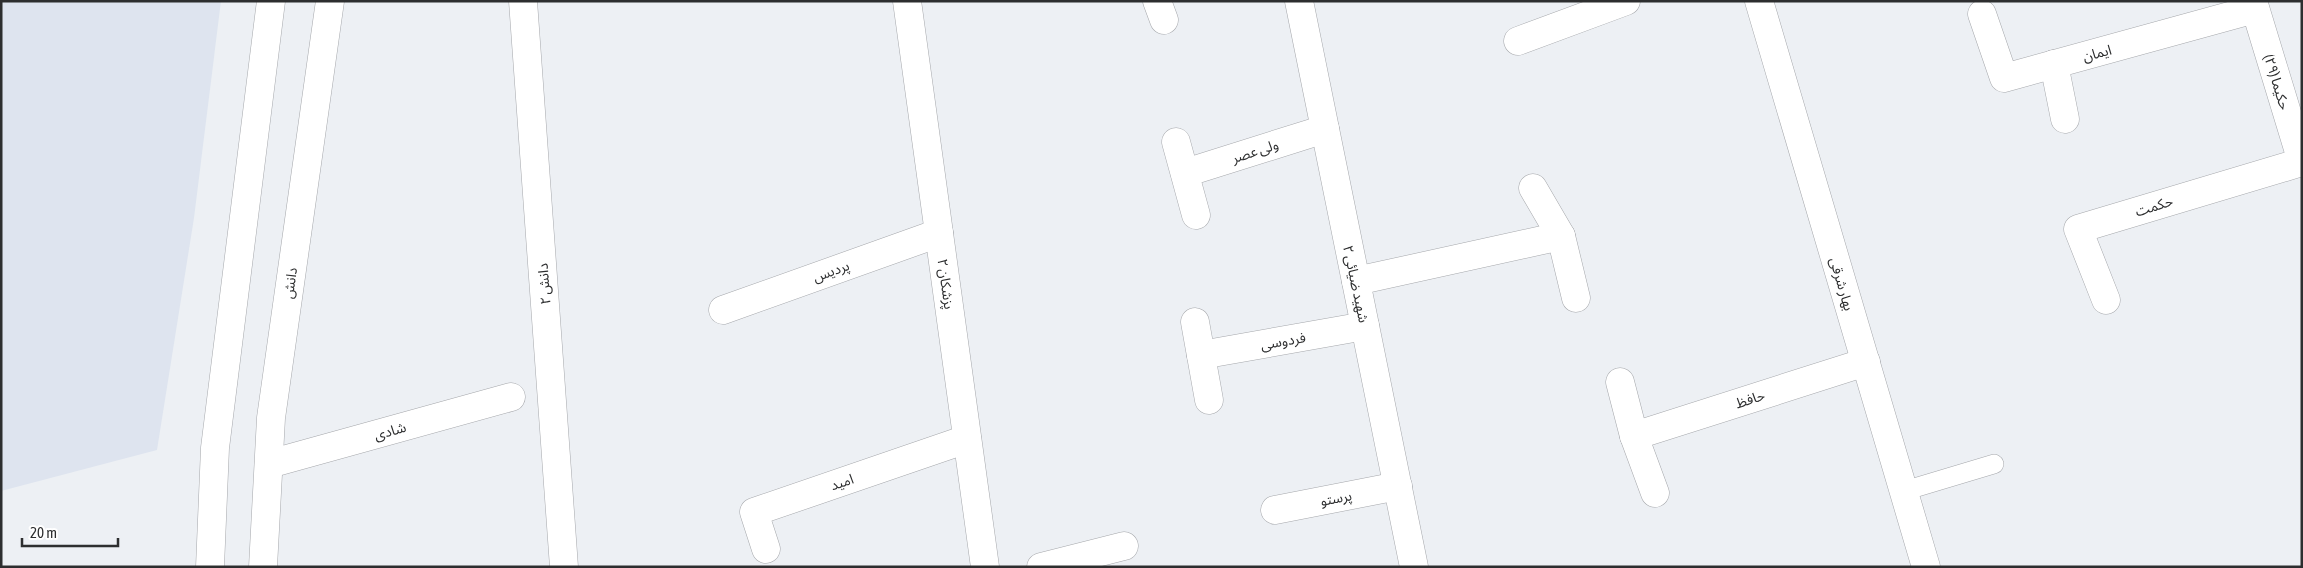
<svg xmlns="http://www.w3.org/2000/svg" width="2303" height="568" viewBox="0 0 2303 568" font-family="'Asap Condensed','Noto Sans Arabic',sans-serif">
<rect width="100%" height="100%" fill="#edf0f4"/>
<polygon fill="#dee4ef" points="1,1 221,1 194,218 157,450 1,491"/>
<g fill="none" stroke-linecap="round" stroke-linejoin="round">
<g stroke="#a5a7ab" stroke-width="20">
<polyline id="service" points="1904,491 1994,464"/>
</g>
<g stroke="#a5a7ab" stroke-width="29">
<g id="minor">
<polyline points="523,1 564,567"/>
<polyline points="907,1 985,567"/>
<polyline points="1157,1 1164,20"/>
<polyline points="1299,1 1414,567"/>
<polyline points="2253,1 2302,162"/>
<polyline points="1982,14 2004,78 2255,9"/>
<polyline points="1518,41 1626,1"/>
<polyline points="2054,64 2065,119"/>
<polyline points="1176,142 1196,215"/>
<polyline points="1185,173 1325,129"/>
<polyline points="1533,188 1561,236 1576,298"/>
<polyline points="1356,281 1561,236"/>
<polyline points="2106,300 2078,229 2302,162"/>
<polyline points="723,310 939,233"/>
<polyline points="1195,322 1209,400"/>
<polyline points="1201,355 1365,326"/>
<polyline points="1620,382 1634,436 1655,493"/>
<polyline points="1634,436 1866,362"/>
<polyline points="269,464 511,397"/>
<polyline points="1275,510 1398,486"/>
<polyline points="766,549 754,512 967,439"/>
<polyline points="1041,567 1124,546"/>
</g>
</g>
<g stroke="#a5a7ab" stroke-width="29">
<polyline id="tertiary" points="1759,1 1926,567"/>
</g>
<g stroke="#a5a7ab" stroke-width="29">
<g id="secondary">
<polyline points="210,567 215,448 271,1"/>
<polyline points="263,567 271,418 330,1"/>
</g>
</g>
<use href="#service" stroke="#fff" stroke-width="19"/>
<use href="#minor" stroke="#fff" stroke-width="28"/>
<use href="#tertiary" stroke="#fff" stroke-width="28"/>
<use href="#secondary" stroke="#fff" stroke-width="28"/>
</g>
<g text-anchor="middle" stroke-width="4" stroke-linejoin="round" paint-order="stroke">
<g font-size="14" fill="#2d2e2f" stroke="#fff">
<text transform="translate(2097 53) rotate(-15)" y="5">ایمان</text>
<text transform="translate(2277 82) rotate(73)" y="5">حکیما (۲۹)</text>
<text transform="translate(1255 151) rotate(-18)" y="5">ولی عصر</text>
<text transform="translate(2154 206) rotate(-17)" y="5">حکمت</text>
<text transform="translate(831 271) rotate(-20)" y="5">پردیس</text>
<text transform="translate(290 283) rotate(-82)" y="5">دانش</text>
<text transform="translate(544 284) rotate(-94)" y="5">دانش ۲</text>
<text transform="translate(946 284) rotate(82)" y="5">پزشکان ۲</text>
<text transform="translate(1356 284) rotate(78)" y="5">شهید ضیائی ۲</text>
<text transform="translate(1842 284) rotate(74)" y="5">بهار شرقی</text>
<text transform="translate(1283 341) rotate(-10)" y="5">فردوسی</text>
<text transform="translate(1750 399) rotate(-18)" y="5">حافظ</text>
<text transform="translate(390 431) rotate(-16)" y="5">شادی</text>
<text transform="translate(842 482) rotate(-19)" y="5">امید</text>
<text transform="translate(1336 498) rotate(-11)" y="5">پرستو</text>
</g>
</g>
<rect width="2303" height="568" fill="none" stroke="#2d2e2f" stroke-width="5"/>
<path d="M22 538v8h96v-8" fill="none" stroke="#2d2e2f" stroke-width="2.5"/>
<text x="30" y="538" font-size="15" fill="#2d2e2f" stroke="#ffffff" stroke-width="4" paint-order="stroke">20 m</text>
</svg>
